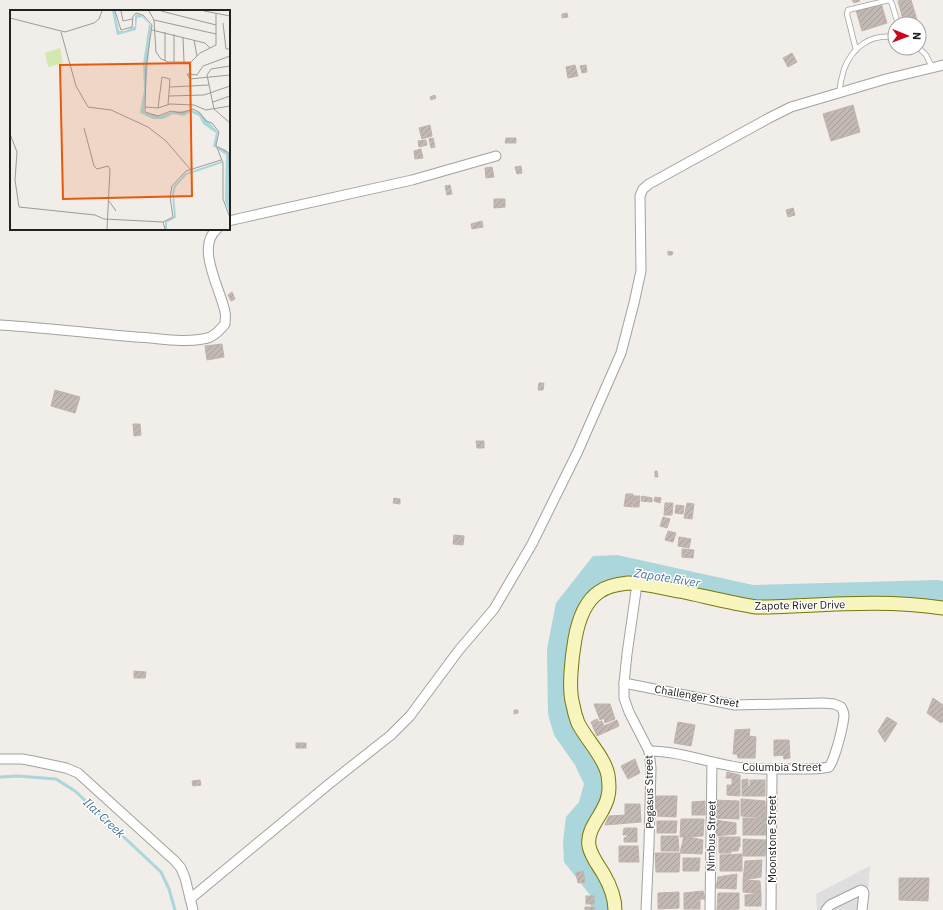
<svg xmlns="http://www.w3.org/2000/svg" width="943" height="910" viewBox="0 0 943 910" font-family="'IBM Plex Sans',sans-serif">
<defs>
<pattern id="building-hatch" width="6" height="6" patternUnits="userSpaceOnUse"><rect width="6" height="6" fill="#c2b8b4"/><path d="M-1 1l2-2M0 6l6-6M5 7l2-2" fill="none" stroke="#a69e9a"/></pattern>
</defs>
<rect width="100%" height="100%" fill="#f1ede8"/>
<polygon fill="#dfdede" points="870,866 866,910 817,910 816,894"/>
<polygon fill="#aad6dc" points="617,555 753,585 937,580 943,581 943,604 753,605 634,579 601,582 581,614 568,692 574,729 600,771 606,796 585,845 610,894 610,910 591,910 590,895 564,862 563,842 566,817 579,802 584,784 575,765 554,735 548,714 547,649 556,603 593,556"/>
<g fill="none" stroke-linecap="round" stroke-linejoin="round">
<polyline stroke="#aad6dc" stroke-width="3" points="0,777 18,776 56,779 75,791 161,872 169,889 175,910"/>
</g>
<g fill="url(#building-hatch)" stroke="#c2b3ab">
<polygon points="852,0 859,0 860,1 854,3"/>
<polygon points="903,0 911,0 917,20 904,23 898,1"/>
<polygon points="881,3 887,23 862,31 856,10"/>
<polygon points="567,13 568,17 562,18 562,14"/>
<polygon points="792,53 797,62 788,67 783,58"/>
<polygon points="575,65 578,76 568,78 566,67"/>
<polygon points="586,65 587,72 582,73 580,66"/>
<polygon points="435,95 436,98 431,100 430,97"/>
<polygon points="853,105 860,132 831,141 823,114"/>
<polygon points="430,125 432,136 422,139 419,128"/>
<polygon points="433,138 435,147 431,148 429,139"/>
<polygon points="506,138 516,138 516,143 505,143"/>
<polygon points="426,140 427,145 419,147 418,141"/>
<polygon points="421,149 423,158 415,159 414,151"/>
<polygon points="521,166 522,173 517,174 515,167"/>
<polygon points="492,167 494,177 486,178 485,168"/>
<polygon points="450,185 452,194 447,195 445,186"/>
<polygon points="494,199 505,199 505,207 494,208"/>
<polygon points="793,208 795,215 788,217 786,210"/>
<polygon points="482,221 483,227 472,229 471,224"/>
<polygon points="668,251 673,252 672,255 668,255"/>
<polygon points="232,292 235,299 231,301 228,295"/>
<polygon points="222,344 224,357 207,360 205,346"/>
<polygon points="539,383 544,383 543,390 538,390"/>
<polygon points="55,390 80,397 75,413 51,406"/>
<polygon points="133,424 140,424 141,435 134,436"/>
<polygon points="476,441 484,441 484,448 477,448"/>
<polygon points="655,471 657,471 658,477 655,477"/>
<polygon points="626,494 633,494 632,507 624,506"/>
<polygon points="633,496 640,496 639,507 633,507"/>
<polygon points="642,496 652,498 652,502 641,501"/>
<polygon points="655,497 661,498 660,503 654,501"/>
<polygon points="394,498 400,499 400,504 393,503"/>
<polygon points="665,503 673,503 672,515 664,515"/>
<polygon points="687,503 694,504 692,519 684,518"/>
<polygon points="676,505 684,506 683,514 675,513"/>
<polygon points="663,517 670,519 667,528 660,526"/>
<polygon points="668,531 676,533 673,542 665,540"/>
<polygon points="454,535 464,536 463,545 453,544"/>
<polygon points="679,537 691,539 689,548 678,546"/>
<polygon points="682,549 694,550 693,558 682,557"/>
<polygon points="134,671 146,672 145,678 134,678"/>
<polygon points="933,698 943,705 943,721 941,723 927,713"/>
<polygon points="594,704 610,704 615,719 605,723 604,718 600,720"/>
<polygon points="514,710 518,710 518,713 514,714"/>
<polygon points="887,717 897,723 885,742 878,731"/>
<polygon points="597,719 599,722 602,721 604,726 617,720 619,726 597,736 591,722"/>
<polygon points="678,722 695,725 691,746 674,743"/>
<polygon points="750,729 749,736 756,737 755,758 738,758 737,754 733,754 735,730"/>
<polygon points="774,740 789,740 790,758 784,759 783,755 774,756"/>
<rect x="296" y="743" width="10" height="5"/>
<polygon points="635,759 640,773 628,779 621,766"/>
<polygon points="727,772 740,775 740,796 727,795 727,785 732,785 732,778 726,778"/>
<polygon points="748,779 748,786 750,786 750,780 765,780 765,796 742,796 742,780"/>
<polygon points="200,780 201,785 193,786 192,781"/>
<polygon points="656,796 677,796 676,817 656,816"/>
<polygon points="741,799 765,801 766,818 741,816"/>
<polygon points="713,800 739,801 739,819 713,818"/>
<polygon points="705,801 705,815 692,815 692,802"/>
<polygon points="625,804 640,804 641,822 605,825 609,816 625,815"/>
<rect x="743" y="818" width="23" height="17"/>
<polygon points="681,819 704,819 703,836 680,837"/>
<polygon points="715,820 736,823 736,834 716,836"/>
<polygon points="657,821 677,821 676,833 657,833"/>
<polygon points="624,828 637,828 637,842 624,842 624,838 627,837 628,835 623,835"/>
<polygon points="661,836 678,836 679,851 661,851"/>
<polygon points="684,836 703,840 702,854 680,853"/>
<polygon points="719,837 740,837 740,847 739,847 738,851 731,851 731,853 719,853"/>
<polygon points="743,839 766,840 765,856 743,856"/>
<polygon points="619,846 638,846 639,862 619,862"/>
<polygon points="655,853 680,853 679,872 656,872"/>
<polygon points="742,854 742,871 720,871 720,855"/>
<polygon points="683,858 700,858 699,871 683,871"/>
<polygon points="762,860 761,877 743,880 745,861"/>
<polygon points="583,871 585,882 578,883 576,873"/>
<polygon points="737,874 736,889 716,888 718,877"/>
<polygon points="899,878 929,878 928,901 899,900"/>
<polygon points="743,880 760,881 761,894 743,892"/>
<polygon points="703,891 705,899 700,899 700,909 684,909 684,893"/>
<polygon points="679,892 679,908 658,909 658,893"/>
<polygon points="718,893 739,893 739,909 717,910"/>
<polygon points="761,894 761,906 745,906 745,895"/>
<rect x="586" y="896" width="8" height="8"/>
<rect x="585" y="907" width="9" height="3"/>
</g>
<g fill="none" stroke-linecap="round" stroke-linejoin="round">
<g stroke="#a2a2a2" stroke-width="6">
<g id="lane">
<polyline points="919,48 926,55 932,67"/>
<polyline points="856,50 847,14 848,10 889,0 891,2 892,4 898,24"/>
<path d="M 839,93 C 840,85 842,76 844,69 C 853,46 871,34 895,37"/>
</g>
</g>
<g stroke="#a2a2a2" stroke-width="11">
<g id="street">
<polyline points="229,221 237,219 412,180 496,156"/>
<path d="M 0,325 C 46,328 91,333 136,337 C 159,338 181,343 203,339 C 213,338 219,331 225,324 C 225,320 226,316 225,312 C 221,290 195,247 217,229"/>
<polyline points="637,584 627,654 624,683 624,698 629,712 649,751 651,768 649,844 646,910"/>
<path d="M 624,683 L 735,705 L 823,703 L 834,704 L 841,707 C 843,710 844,712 844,716 C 843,727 835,759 829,767 C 815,770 800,769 786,769 C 767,769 749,770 731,766 C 703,761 677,751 649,751"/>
<polyline points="0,759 22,759 33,761 66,768 78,773 175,861 181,868 185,878 193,910"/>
<polyline points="190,899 329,784 391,735 410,716 459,650 494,609 532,544 578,451 621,353 634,303 641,271 640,196 643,189 649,184 769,118 791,107 886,79 943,65"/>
<polyline points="710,910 712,762"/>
<polyline points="771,910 772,769"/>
<polyline points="826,910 830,905 861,890 863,891 864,893 862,910"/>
</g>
</g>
<g stroke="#767709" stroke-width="15">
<path id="secondary" d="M 615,910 C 615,896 610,885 603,873 C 598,865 591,856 589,846 C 586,827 605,814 608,796 C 610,789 609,782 608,775 C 605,758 586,739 578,723 C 576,718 574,711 573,705 C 568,689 572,656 575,639 C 578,622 584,602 599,592 C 607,586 618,584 628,583 C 645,583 662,588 679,591 C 704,596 730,603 756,607 L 768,607 C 826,605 885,599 943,608"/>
</g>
<use href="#lane" stroke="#fff" stroke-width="4.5"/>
<use href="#street" stroke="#fff" stroke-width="9"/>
<use href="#secondary" stroke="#f8f5bf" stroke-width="13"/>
</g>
<g text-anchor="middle" stroke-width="3" stroke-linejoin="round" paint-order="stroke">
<g font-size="11" fill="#212121" stroke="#fff">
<text transform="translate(800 605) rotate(-1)" y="4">Zapote River Drive</text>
<text transform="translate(697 696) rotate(10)" y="4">Challenger Street</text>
<text x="782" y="771">Columbia Street</text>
<text transform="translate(649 792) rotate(-91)" y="4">Pegasus Street</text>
<text transform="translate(711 836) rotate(-89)" y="4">Nimbus Street</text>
<text transform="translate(772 839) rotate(-90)" y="4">Moonstone Street</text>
</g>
<g font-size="12" font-style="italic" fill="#477696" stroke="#fff">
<text transform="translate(667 578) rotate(9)" y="4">Zapote River</text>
<text transform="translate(104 818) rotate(43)" y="4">Ilat Creek</text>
</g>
</g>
<g transform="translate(10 10)">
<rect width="220" height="220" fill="#f1ede8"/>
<path d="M 50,38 L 53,53 L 38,57 L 35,43 Z" fill="#d2e8b1"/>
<path d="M 102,1 L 105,1 L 109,21 L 115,21 L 125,16 L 125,5 L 129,4 L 133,6 L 141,16 L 134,102 L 150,106 L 161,102 L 182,100 L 191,104 L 208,122 L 206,136 L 216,140 L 219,145 L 220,205 L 215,191 L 216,145 L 203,136 L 206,123 L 193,114 L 189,106 L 180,102 L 174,106 L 163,104 L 153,109 L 143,109 L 130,103 L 134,80 L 133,54 L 139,14 L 132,7 L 127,8 L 126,20 L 107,25 Z" fill="#aad6dc"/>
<path fill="none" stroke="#aad6dc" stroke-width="2" d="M 156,219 L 156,212 L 165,207 L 163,184 L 165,176 L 176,164 L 212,152"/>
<path fill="none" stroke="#9e9b98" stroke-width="1" d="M 105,1 L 111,20 L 122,17 L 123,6 L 126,3 L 133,5 L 142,15 L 136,58 L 135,102 L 148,106 L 161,101 L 171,103 L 183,99 L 190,103 L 196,111 L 202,113 L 209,122 L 206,135 L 213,153 L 213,189 L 220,208M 111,1 L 113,11 L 122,9M 139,1 L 144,10 L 146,42 L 151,49 L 158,52 L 181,52 L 190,43 L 206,35 L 206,4M 151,1 L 206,15M 194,1 L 220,6M 0,8 L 55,22 L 84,13 L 89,9 L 92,1M 144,10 L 206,24M 213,13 L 216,39 L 220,39M 142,20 L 195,33 L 200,38M 51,22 L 66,76 L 78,97 L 101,100 L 138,117 L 156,131 L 180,159M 164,24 L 164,52M 173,27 L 174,52M 184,30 L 187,46M 220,46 L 193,56 L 187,65 L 177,64 L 180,69 L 220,65M 155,51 L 155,22M 220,56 L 201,59 L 197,65 L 204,99 L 220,113M 160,77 L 199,75M 159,86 L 194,85 L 220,76M 203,92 L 220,86M 135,97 L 148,98 L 160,94 L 184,95 L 196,100 L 220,96M 148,98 L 152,67 L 160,69 L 158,95M 74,118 L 84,156 L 87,159 L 98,156 L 100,159 L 97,219M 0,124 L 7,142 L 5,170 L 9,197 L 85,205 L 94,209 L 153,212M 208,137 L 219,143 L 220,194M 99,191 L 106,201M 155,219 L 153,212 L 163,207 L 160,187 L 162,176 L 176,161 L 211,150"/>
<path fill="#e8590c" fill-opacity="0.15" stroke="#e8590c" stroke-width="2" d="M 180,53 L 182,186 L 53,189 L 50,55 Z"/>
<rect width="220" height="220" fill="none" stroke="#212121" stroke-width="2"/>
</g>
<g transform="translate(907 36) rotate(91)"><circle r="19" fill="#ffffff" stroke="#a6a6a6"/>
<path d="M0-3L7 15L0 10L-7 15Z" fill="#ca081b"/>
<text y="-6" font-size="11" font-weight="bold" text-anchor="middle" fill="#212121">N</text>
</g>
</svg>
